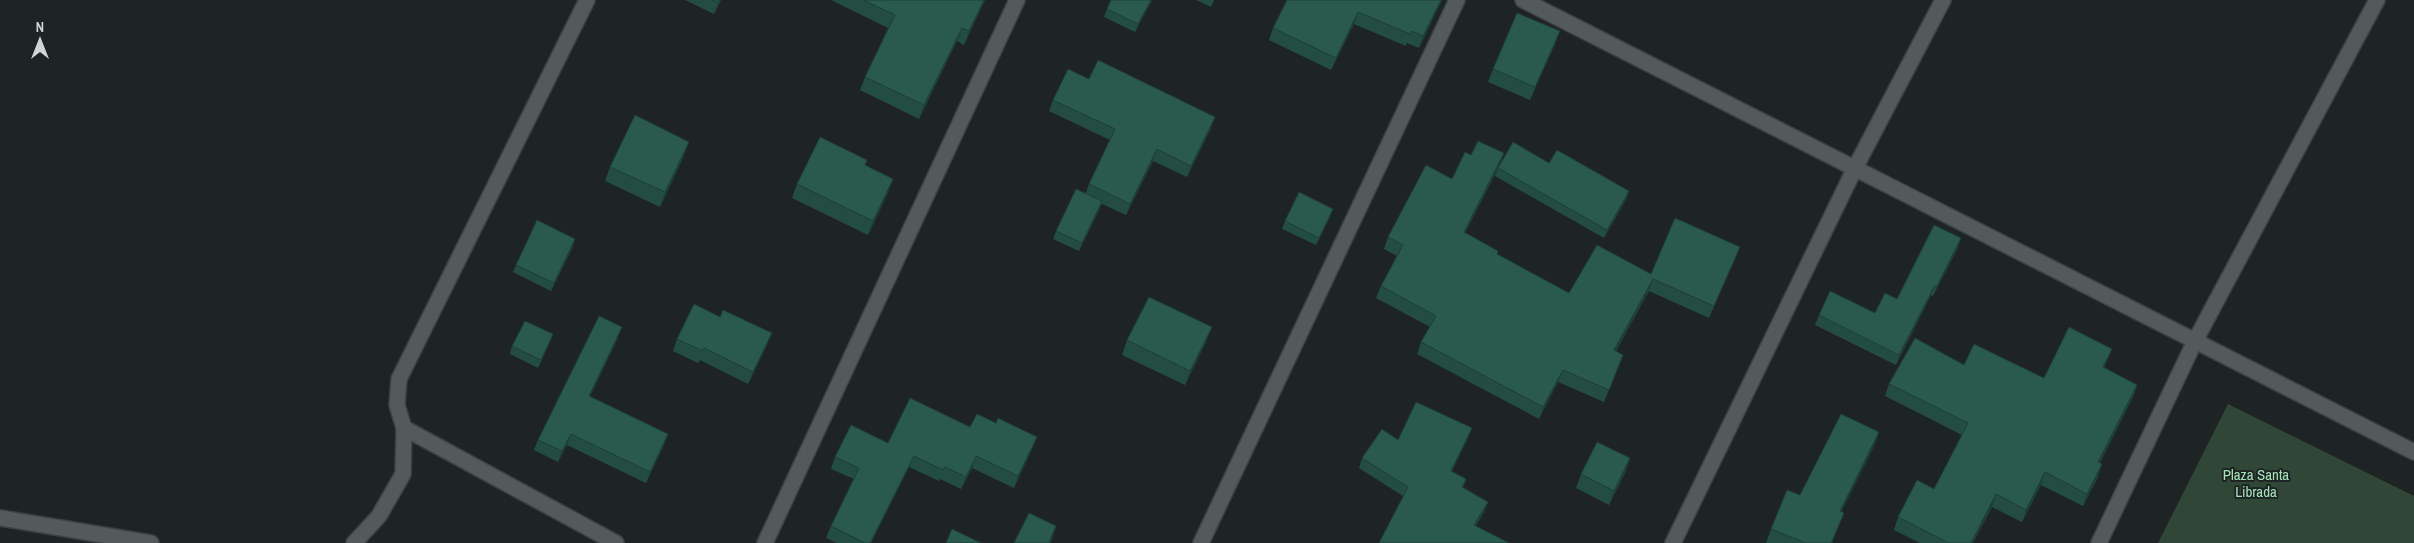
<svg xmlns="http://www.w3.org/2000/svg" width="2414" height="543" viewBox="0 0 2414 543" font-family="'Archivo Narrow',sans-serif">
<rect width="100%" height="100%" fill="#1e2424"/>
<polygon fill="#304737" points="2228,404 2414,496 2414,543 2158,543"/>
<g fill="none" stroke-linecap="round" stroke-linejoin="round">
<g stroke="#3c4141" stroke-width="18">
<g id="street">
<polyline points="587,0 399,379 397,405 404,428 616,543"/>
<polyline points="1523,0 2414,452"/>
<polyline points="0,518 151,543"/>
<polyline points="354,543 379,516 403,474 404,428"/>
<polyline points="765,543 1017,0"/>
<polyline points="1201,543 1457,0"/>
<polyline points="1673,543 1855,168 1943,0"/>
<polyline points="2099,543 2195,341 2377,0"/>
</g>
</g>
<use href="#street" stroke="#535a5a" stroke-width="15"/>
</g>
<g fill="#234d42">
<polygon points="685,0 721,0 714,14"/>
<polygon points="831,0 985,0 964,45 957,41 919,119 860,90 865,77 888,28"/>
<polygon points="1152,0 1135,32 1104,17 1107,9"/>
<polygon points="1196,0 1214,0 1211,7"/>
<polygon points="1287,0 1442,0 1419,48 1407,43 1406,46 1354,24 1331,70 1269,40 1273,28"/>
<polygon points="1555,44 1530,100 1488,82 1493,69"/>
<polygon points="1089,79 1211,128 1187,177 1153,161 1126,215 1102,204 1079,251 1053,239 1056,231 1086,193 1089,184 1110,140 1049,111 1053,100"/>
<polygon points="684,156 660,207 605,181 610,167"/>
<polygon points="867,160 865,166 888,193 868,235 792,198 797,184"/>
<polygon points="1500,165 1465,233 1497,254 1569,293 1651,274 1735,259 1709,318 1649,291 1616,351 1623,355 1604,402 1558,382 1539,419 1417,354 1421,342 1430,327 1376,298 1381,286 1397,256 1384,249 1388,237 1452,179"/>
<polygon points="1498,168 1627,198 1604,238 1495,176"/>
<polygon points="1330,217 1316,245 1282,229 1285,221"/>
<polygon points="573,247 551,291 513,272 516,265"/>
<polygon points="1958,248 1933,296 1931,295 1896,365 1815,325 1819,315 1875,313 1897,299"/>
<polygon points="720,317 767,345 748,384 700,360 698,363 673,351 677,339"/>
<polygon points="553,334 550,342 538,368 510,354 512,346"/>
<polygon points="618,338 590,396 668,434 664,445 646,483 567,445 558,462 534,450 538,440"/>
<polygon points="1127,340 1206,342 1185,385 1122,355"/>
<polygon points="2112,349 2104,367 2137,385 2133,397 2100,463 2102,464 2098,477 2083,506 2041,485 2022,522 1992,507 1973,543 1920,543 1894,530 1898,517 1934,489 1962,435 1885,396 1889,384 1964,365 2044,378"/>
<polygon points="996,423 1037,437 1032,449 1014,488 972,468 961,489 940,479 939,481 909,467 871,543 837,543 826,538 831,526 854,479 831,469 835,457 888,443"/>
<polygon points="1472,428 1468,438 1452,471 1466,479 1463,488 1488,502 1484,512 1476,526 1403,496 1359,468 1362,458 1398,440"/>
<polygon points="1879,432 1874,446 1841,512 1844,513 1832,543 1766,543 1771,529 1800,495"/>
<polygon points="1630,458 1625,473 1609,505 1576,488 1581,474"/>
</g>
<g fill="#1d3f36">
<polygon points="720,0 721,0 714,14 718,3"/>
<polygon points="984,0 985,0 983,4 964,45 969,31"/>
<polygon points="1151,0 1152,0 1135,32 1138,24"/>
<polygon points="1441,0 1442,0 1419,48 1423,36"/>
<polygon points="1358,12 1354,24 1331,70 1336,58"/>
<polygon points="962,28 957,41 919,119 924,105"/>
<polygon points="1560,31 1555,44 1530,100 1535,87"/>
<polygon points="1215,117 1211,128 1187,177 1191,166"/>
<polygon points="689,142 684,156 660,207 665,192"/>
<polygon points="1157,149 1153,161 1126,215 1130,204"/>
<polygon points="1504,153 1500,165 1459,244 1464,232"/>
<polygon points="893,179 888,193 868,235 873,221"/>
<polygon points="1629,191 1627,198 1604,238 1607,230"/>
<polygon points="1102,201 1100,209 1079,251 1082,243"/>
<polygon points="1333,209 1330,217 1316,245 1319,238"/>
<polygon points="1961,238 1958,248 1933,296 1937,286"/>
<polygon points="575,239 573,247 551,291 554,283"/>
<polygon points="1740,247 1735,259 1709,318 1714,306"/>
<polygon points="1653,279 1649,291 1609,362 1614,350"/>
<polygon points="1935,285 1931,295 1896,365 1899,355"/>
<polygon points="622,327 618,338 585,407 589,396"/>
<polygon points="1212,327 1206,342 1185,385 1190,371"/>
<polygon points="772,333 767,345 748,384 753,372"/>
<polygon points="553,334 550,342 538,368 541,360"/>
<polygon points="2112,349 2107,361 2098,379 2103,367"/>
<polygon points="1563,370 1558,382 1539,419 1543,407"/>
<polygon points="2137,385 2133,397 2094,475 2098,462"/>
<polygon points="1472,428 1468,438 1447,481 1451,471"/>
<polygon points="1879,432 1874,446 1834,526 1840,511"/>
<polygon points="571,434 567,445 558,462 562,451"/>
<polygon points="668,434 664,445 646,483 650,472"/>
<polygon points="1037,437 1032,449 1014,488 1018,476"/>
<polygon points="914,456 909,467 871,543 870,543"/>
<polygon points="976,456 972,468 961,489 966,477"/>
<polygon points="1630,458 1625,473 1609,505 1614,491"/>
<polygon points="2102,464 2098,477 2083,506 2087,494"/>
<polygon points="2045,472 2041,485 2022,522 2026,510"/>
<polygon points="1996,494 1992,507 1973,543 1971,543"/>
<polygon points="1488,502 1484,512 1470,535 1474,525"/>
<polygon points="1056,526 1052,540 1050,543 1048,543"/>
</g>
<g fill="#295a4d" stroke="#1d3f36">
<polygon points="711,0 720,0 718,3"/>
<polygon points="863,0 984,0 969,31 962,28 924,105 865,77 895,15"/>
<polygon points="1111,0 1151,0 1138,24 1107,9"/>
<polygon points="1287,0 1441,0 1423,36 1412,31 1410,34 1358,12 1336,58 1273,28"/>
<polygon points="1517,13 1560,31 1535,87 1493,69"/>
<polygon points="1098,60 1215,117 1191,166 1157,149 1130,204 1089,184 1115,129 1053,100 1068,69 1089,79"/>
<polygon points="635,115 689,142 665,192 610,167"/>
<polygon points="820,137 867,160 865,165 893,179 873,221 797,184"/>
<polygon points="1478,141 1504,153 1464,232 1498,251 1497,254 1569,293 1597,245 1651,274 1675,218 1740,247 1714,306 1653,279 1614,350 1623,355 1609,390 1563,370 1543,407 1421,342 1436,316 1381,286 1403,245 1388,237 1426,165 1452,179 1465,152 1471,155"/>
<polygon points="1513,142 1549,163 1557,150 1629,191 1607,230 1498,168"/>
<polygon points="1076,189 1102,201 1082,243 1056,231"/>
<polygon points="1299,192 1333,209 1319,238 1285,221"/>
<polygon points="537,220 575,239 554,283 516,265"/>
<polygon points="1934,225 1961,238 1937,286 1935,285 1899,355 1819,315 1830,291 1875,313 1885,293 1897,299"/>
<polygon points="1149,297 1212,327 1190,371 1127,340"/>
<polygon points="694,304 720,317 723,310 772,333 753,372 704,348 703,351 677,339"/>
<polygon points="599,316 622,327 589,396 668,434 650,472 571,434 562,451 538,440"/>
<polygon points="525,321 553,334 541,360 512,346"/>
<polygon points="2069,327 2112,349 2103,367 2137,385 2098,462 2102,464 2087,494 2045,472 2026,510 1996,494 1971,543 1949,543 1898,517 1917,480 1934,489 1968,423 1889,384 1915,338 1964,365 1974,344 2044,378"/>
<polygon points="910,398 970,427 977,414 996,423 998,418 1037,437 1018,476 976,456 966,477 945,467 943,470 914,456 870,543 865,543 831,526 859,468 835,457 851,425 888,443"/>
<polygon points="1416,402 1472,428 1451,471 1466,479 1462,487 1488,502 1474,525 1509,543 1379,543 1408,487 1362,458 1382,429 1398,440"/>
<polygon points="1841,414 1879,432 1840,511 1844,513 1831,543 1806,543 1771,529 1787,490 1800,495"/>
<polygon points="1597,442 1630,458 1614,491 1581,474"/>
<polygon points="1029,513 1056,526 1049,542 1051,543 1014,543"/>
<polygon points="952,529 981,543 946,543"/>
</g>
<g text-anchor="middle" stroke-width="4" stroke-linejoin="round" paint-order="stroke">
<g font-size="15" fill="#a5e3b7" stroke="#1e2424">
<text x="2256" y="480">Plaza Santa<tspan x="2256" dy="17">Librada</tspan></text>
</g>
</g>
<g transform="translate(40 40)" stroke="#1e2424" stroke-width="4" paint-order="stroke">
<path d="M0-4L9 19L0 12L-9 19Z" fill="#d0d4d4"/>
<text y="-8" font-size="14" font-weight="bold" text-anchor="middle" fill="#d0d4d4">N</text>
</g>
</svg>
